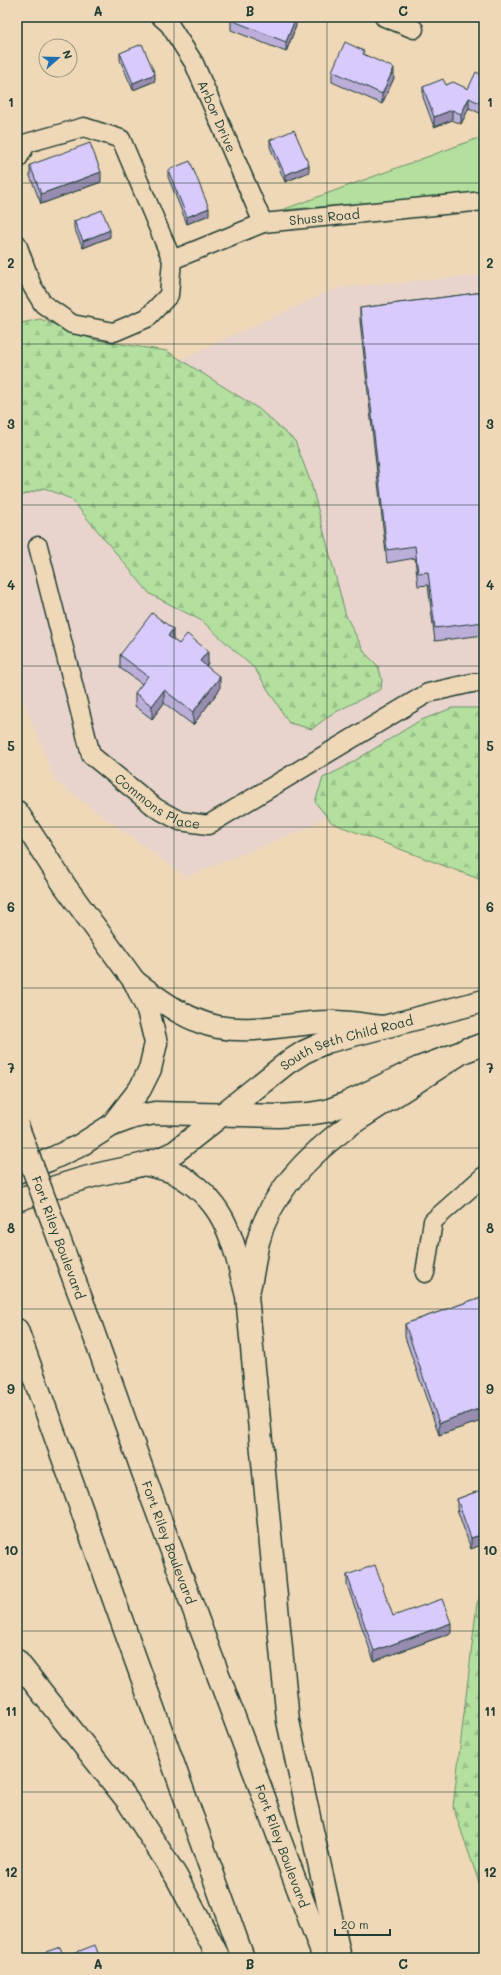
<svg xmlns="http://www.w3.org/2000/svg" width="501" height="1975" viewBox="0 0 501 1975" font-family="Mali,sans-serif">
<defs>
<pattern id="forest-firs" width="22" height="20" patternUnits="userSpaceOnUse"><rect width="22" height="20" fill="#b3e09e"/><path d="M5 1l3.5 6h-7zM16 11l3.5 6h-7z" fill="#9ac189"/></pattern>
</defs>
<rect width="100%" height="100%" fill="#efd8b7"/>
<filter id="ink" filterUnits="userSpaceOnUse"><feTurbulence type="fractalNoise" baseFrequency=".025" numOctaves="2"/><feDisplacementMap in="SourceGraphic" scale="8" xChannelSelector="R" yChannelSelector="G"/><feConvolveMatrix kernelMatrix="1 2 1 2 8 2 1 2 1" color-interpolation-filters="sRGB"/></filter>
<g filter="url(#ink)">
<polygon fill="#e8d4cc" points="484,275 484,730 445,733 310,827 186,877 56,782 17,684 17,433 337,288"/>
<g fill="url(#forest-firs)" stroke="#698e69">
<polygon points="40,319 95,340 167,351 259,409 295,441 311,483 346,616 365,653 378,666 382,680 381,689 330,715 312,729 289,723 255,669 202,621 150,594 71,499 44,488 17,497 17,324"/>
<polygon points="452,708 484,708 484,881 332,823 315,802 323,778 343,768 419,721"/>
<polygon points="484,1590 484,1897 453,1807 477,1603"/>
</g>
<polygon fill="#b3e09e" stroke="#698e69" points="484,136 484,193 282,210"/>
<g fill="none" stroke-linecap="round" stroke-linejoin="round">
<g stroke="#1f3d34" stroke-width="21">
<g id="minor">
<path id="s1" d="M 161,17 L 169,24 L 194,63 L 263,223"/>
<polyline points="384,17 414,29"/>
<polyline points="17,160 27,143 84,127 121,139 172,260 169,295 147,318 114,332 72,324 43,304 32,286 17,244"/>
<path id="s2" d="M 172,260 L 263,223 L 484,201"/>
<path id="s3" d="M 38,546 L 91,755 L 156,808 L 180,821 L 208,825 L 428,693 L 472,683 L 484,683"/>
<polyline points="425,1273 433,1221 484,1176"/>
</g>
</g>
<g stroke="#1f3d34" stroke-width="25">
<g id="primary">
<polyline points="17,1172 49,1160 79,1146 112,1125 134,1117 155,1113 279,1116 308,1114 327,1111 345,1104 419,1068 484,1044"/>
<path id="s4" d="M 17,1200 C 43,1191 69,1182 96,1175 C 124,1168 148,1166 175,1152 L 287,1063 L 304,1052 L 326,1042 L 484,1001"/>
</g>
</g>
<g stroke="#1f3d34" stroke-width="25">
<g id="motorway">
<polyline points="17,812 65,886 135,982 148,1010 156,1043 150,1069 140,1089 112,1125"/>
<path d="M 135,982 C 160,1000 187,1021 218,1027 C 255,1034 291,1023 328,1022 C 346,1021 365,1025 383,1027"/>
<path d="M 148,1165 C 157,1167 167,1169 175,1173 C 228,1201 233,1243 247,1296 L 288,1721 L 340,1958"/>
<path d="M 248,1292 C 253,1276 254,1258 258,1242 C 270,1192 311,1153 351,1124 L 467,1049"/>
<path id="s5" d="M 85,1309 L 154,1503 L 324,1958"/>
<polyline points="17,1330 243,1958"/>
<polyline points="17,1661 127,1800 176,1876 219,1958"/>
</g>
</g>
<use href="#minor" stroke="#efd8b7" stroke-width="18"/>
<use href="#primary" stroke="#efd8b7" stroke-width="22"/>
<use href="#motorway" stroke="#efd8b7" stroke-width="22"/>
<g stroke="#1f3d34" stroke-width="25" stroke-linecap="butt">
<g id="motorway-bridge">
<path id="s6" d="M 17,1125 L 85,1309"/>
</g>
</g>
<use href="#motorway-bridge" stroke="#efd8b7" stroke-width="22"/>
</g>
<g fill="#bbaed9" stroke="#1f3d34">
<polygon points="231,20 296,26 286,52 231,30"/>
<polygon points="484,32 484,46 483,45"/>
<polygon points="120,53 155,81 133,90 120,60"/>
<polygon points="364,55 394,78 382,104 332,82 332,71"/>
<polygon points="484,76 484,115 469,108 461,124 452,120 434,127 423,97 423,87 446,85 468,89"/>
<polygon points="270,140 309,172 285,182 270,147"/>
<polygon points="30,165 101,182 41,204 30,176"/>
<polygon points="168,170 209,215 187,224 168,177"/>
<polygon points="74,221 110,237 83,248 74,228"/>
<polygon points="484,292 484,635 435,641 428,585 418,586 415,558 387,563 360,321 360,308"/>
<polygon points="173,640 179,644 208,663 206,666 220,689 193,725 164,703 152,719 135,706 135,693 142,684 120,668 120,655"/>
<polygon points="484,1296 484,1420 439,1435 405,1337 405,1324"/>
<polygon points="484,1489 471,1549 457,1509 457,1499"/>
<polygon points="347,1575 393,1616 451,1633 374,1661 347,1585"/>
</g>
<g fill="#988db0" stroke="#1f3d34">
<polygon points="296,17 296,26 286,52 286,42"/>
<polygon points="394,68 394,78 382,104 382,94"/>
<polygon points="155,74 155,81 133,90 133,83"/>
<polygon points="469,98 469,108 461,124 461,114"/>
<polygon points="452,110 452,120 434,127 434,117"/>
<polygon points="309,165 309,172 285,182 285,175"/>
<polygon points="101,172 101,182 41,204 41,194"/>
<polygon points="209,208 209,215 187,224 187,217"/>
<polygon points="110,230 110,237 83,248 83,241"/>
<polygon points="173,629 173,642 168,636"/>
<polygon points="208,651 208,663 200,674 200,661"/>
<polygon points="220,677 220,689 193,725 193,712"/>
<polygon points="164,690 164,703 152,719 152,706"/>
<polygon points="484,1407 484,1420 439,1435 439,1423"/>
<polygon points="484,1534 484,1544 471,1549 471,1538"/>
<polygon points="451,1623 451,1633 374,1661 374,1651"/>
</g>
<g fill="#d9cafc" stroke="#1f3d34">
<polygon points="232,17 296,17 286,42 231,20"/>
<polygon points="345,42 364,51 363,54 394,68 382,94 332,71"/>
<polygon points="142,44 155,74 133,83 120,53"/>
<polygon points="476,72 484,76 484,105 469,98 461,114 452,110 434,117 423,87 443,79 446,85 453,82 468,89"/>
<polygon points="294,130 309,165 285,175 270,140"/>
<polygon points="90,143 101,172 41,194 30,165"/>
<polygon points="190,161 209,208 187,217 168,170"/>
<polygon points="102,210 110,230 83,241 74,221"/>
<polygon points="484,292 484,622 435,628 428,572 418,573 415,546 387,550 360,308"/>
<polygon points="152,613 173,629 168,636 179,644 187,634 208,651 200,661 220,677 193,712 164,690 152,706 135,693 148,676 120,655"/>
<polygon points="484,1296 484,1407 439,1423 405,1324"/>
<polygon points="484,1489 484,1534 471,1538 457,1499"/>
<polygon points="375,1565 393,1616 442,1599 451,1623 374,1651 347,1575"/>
<polygon points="95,1945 100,1958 29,1958 60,1947 64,1957"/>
</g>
</g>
<path fill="none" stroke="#1f3d34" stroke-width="1" stroke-opacity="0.55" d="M 174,17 L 174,1958M 327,17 L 327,1958M 17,183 L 484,183M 17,344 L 484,344M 17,505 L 484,505M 17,666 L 484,666M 17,827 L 484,827M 17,988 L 484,988M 17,1148 L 484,1148M 17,1309 L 484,1309M 17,1470 L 484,1470M 17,1631 L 484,1631M 17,1792 L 484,1792"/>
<g text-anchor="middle" stroke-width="3" stroke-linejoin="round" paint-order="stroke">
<g font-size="13" fill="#1f3d34" stroke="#efd8b7">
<text dy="5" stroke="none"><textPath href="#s1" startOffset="115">Arbor Drive</textPath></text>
<text dy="5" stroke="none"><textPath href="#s2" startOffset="160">Shuss Road</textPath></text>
<text dy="5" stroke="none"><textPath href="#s3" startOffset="298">Commons Place</textPath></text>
<text dy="5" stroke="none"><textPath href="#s4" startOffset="372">South Seth Child Road</textPath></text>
<text dy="5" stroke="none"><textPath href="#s6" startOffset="120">Fort Riley Boulevard</textPath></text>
<text dy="5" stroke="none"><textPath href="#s5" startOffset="248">Fort Riley Boulevard</textPath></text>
<text dy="5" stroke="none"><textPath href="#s5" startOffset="572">Fort Riley Boulevard</textPath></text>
</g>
</g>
<rect width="501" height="1975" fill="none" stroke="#efd8b7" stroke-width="44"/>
<g transform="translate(58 58) rotate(70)"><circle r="19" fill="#efd8b7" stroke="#9c9a83"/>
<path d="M0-3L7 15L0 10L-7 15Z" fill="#1f6fb2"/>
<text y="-6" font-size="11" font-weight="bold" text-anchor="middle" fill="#1f3d34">N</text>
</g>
<path d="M335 1929v6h55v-6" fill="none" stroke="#1f3d34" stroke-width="2"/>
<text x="341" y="1929" font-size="12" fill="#1f3d34" stroke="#efd8b7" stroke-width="3" paint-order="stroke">20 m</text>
<rect x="22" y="22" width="457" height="1931" fill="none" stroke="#1f3d34" stroke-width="1.5"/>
<g font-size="13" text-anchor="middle" font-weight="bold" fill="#1f3d34">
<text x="98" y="16">A</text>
<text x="250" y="16">B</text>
<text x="403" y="16">C</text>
<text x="11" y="107">1</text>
<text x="490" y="107">1</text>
<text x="11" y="268">2</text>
<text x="490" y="268">2</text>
<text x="11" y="429">3</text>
<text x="490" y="429">3</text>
<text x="11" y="590">4</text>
<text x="490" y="590">4</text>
<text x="11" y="751">5</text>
<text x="490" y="751">5</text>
<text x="11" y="912">6</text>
<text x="490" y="912">6</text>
<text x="11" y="1073">7</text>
<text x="490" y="1073">7</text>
<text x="11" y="1233">8</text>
<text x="490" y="1233">8</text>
<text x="11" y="1394">9</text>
<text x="490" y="1394">9</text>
<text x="11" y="1555">10</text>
<text x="490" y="1555">10</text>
<text x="11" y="1716">11</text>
<text x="490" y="1716">11</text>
<text x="11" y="1877">12</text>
<text x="490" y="1877">12</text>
<text x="98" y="1969">A</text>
<text x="250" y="1969">B</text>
<text x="403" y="1969">C</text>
</g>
</svg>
